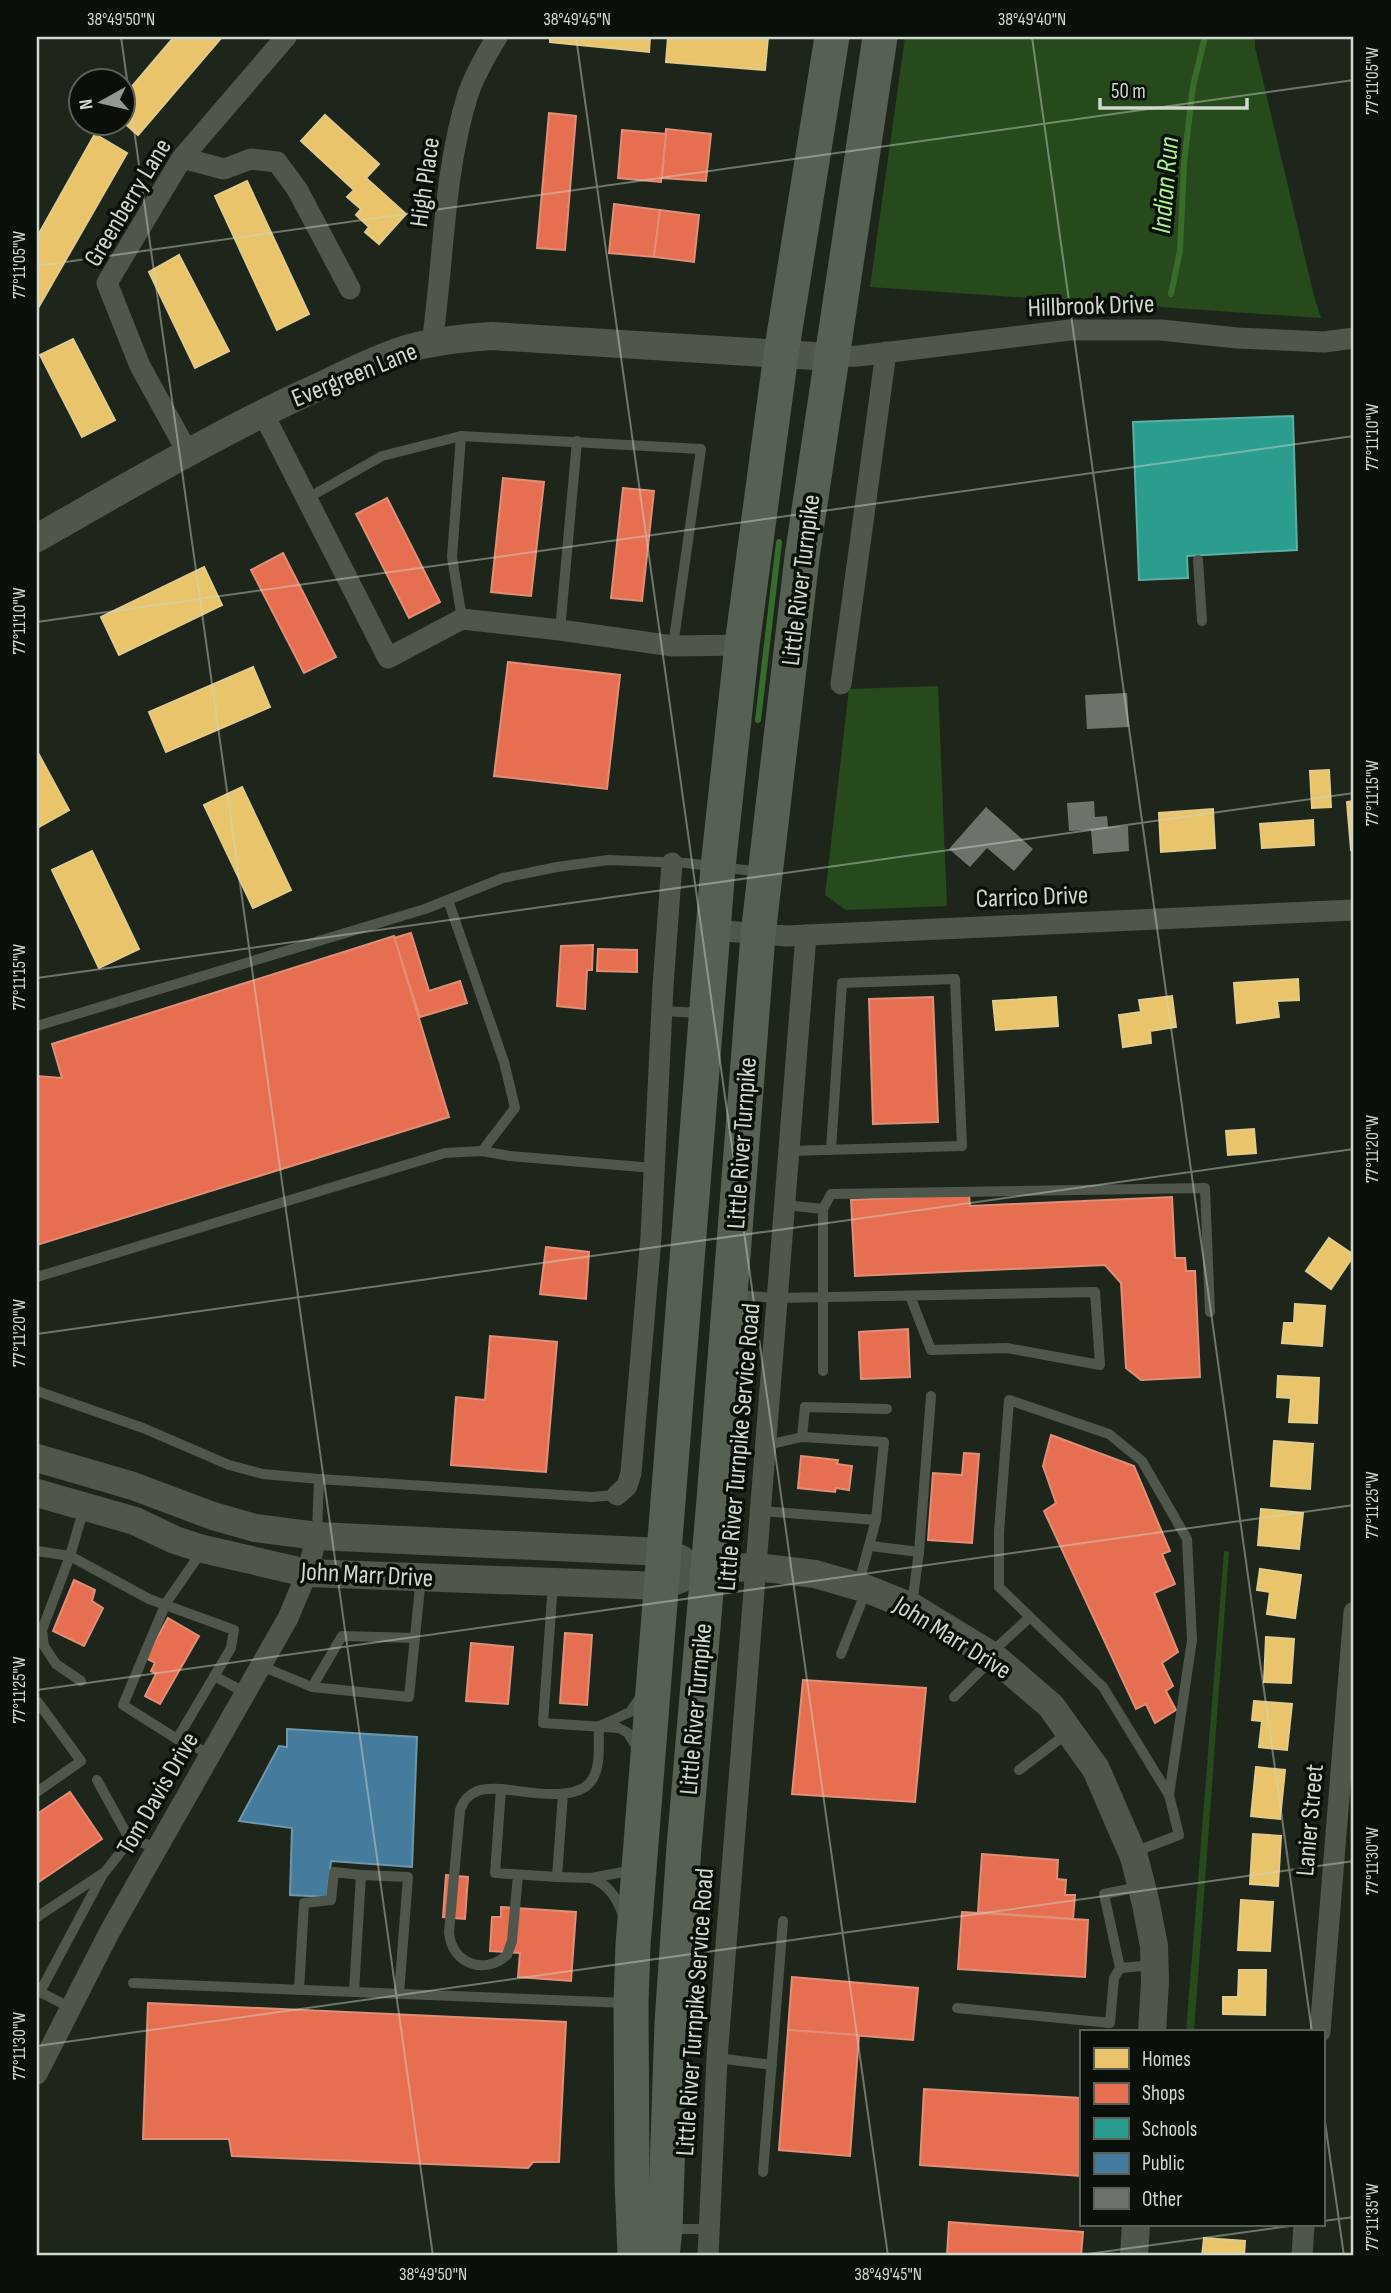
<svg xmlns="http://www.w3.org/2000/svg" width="1391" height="2293" viewBox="0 0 1391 2293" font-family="'Sofia Sans Condensed',sans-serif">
<rect width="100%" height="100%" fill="#1e261c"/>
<g fill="#264a1b">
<polygon points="905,37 1255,37 1255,47 1314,296 1321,318 870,287"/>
<polygon points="938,686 947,906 846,910 825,895 849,689"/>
<polygon points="1224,1551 1229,1552 1194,2032 1186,2032"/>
</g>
<g fill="#e9c46a" stroke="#e2ca88" stroke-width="2">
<polygon points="174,37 222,37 138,135 122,121 122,98"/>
<polygon points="550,37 650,37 649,52 550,42"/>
<polygon points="668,37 768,37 765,70 666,62"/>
<polygon points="325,115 379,164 366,178 406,214 379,244 365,232 369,227 356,215 361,209 347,197 354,190 301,141"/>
<polygon points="95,134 127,153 37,310 37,237"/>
<polygon points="247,181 309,314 277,330 215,196"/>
<polygon points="179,255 229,351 195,368 149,272"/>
<polygon points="73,339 115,420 82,437 40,355"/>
<polygon points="204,567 222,605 119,655 101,617"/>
<polygon points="253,667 270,707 166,752 149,712"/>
<polygon points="37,751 69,810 37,828"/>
<polygon points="1329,770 1331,807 1312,808 1310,771"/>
<polygon points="242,787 291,890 253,908 204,805"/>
<polygon points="1354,801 1354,850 1351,850 1347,802"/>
<polygon points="1213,809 1215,848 1161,852 1159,813"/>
<polygon points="1313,820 1314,845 1262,848 1260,824"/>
<polygon points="92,851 139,949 99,968 52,870"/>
<polygon points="1298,979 1299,1000 1277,1001 1279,1017 1237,1023 1234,983"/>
<polygon points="1172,996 1176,1027 1150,1031 1151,1043 1123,1047 1119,1015 1141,1012 1139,1000"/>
<polygon points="1056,997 1058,1026 996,1030 993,1001"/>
<polygon points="1254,1129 1256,1153 1228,1155 1226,1131"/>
<polygon points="1329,1238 1354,1255 1331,1289 1306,1271"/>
<polygon points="1295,1304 1325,1306 1322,1346 1282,1343 1284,1323 1294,1323"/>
<polygon points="1278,1376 1319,1378 1317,1423 1289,1422 1291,1398 1277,1397"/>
<polygon points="1274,1441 1313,1444 1310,1489 1271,1486"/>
<polygon points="1261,1509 1303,1513 1299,1549 1258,1545"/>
<polygon points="1260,1569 1301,1575 1295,1618 1267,1614 1270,1592 1257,1590"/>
<polygon points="1266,1637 1294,1639 1291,1683 1264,1682"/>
<polygon points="1254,1701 1292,1704 1287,1750 1259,1747 1262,1721 1252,1720"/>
<polygon points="1256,1767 1285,1770 1280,1819 1251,1816"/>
<polygon points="1253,1834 1281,1836 1278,1886 1250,1884"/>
<polygon points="1241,1900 1273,1902 1270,1951 1238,1950"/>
<polygon points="1239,1970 1266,1970 1265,2015 1223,2014 1223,1997 1238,1997"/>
<polygon points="1204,2238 1245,2241 1244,2256 1202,2256"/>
</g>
<g fill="#e76f51" stroke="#e08f76" stroke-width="2">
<polygon points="549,113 576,116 565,250 537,248"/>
<polygon points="666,129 711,134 706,181 662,178"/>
<polygon points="622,130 666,134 661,182 618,178"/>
<polygon points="614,204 660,210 654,257 609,253"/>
<polygon points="660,210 699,215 694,262 654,257"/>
<polygon points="503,478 544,482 531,596 491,592"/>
<polygon points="623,488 654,491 642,601 611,598"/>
<polygon points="387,498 440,602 409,618 356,514"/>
<polygon points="283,553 336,657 304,673 251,570"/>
<polygon points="508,662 620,675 607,789 494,776"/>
<polygon points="411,933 429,991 460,981 467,1003 420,1017 394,938"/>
<polygon points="394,936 449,1117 37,1245 37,1076 62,1078 52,1044"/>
<polygon points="593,945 592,970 587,970 585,1009 557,1006 561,946"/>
<polygon points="598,949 637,950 637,972 597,971"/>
<polygon points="933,997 938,1122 873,1124 869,999"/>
<polygon points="969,1194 970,1206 1172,1197 1175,1258 1185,1258 1186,1271 1195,1271 1200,1377 1141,1380 1126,1368 1121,1283 1105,1265 855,1276 851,1200"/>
<polygon points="546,1247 589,1252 586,1299 540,1294"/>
<polygon points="908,1329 910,1377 861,1379 859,1332"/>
<polygon points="490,1336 557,1342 546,1472 451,1465 456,1397 485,1400"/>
<polygon points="1051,1435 1134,1466 1170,1551 1162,1554 1175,1584 1154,1593 1178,1652 1162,1663 1173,1686 1166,1691 1176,1710 1155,1723 1146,1704 1136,1709 1044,1511 1056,1503 1043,1466"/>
<polygon points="964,1453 979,1454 972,1543 928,1540 933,1473 962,1475"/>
<polygon points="801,1456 838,1460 837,1464 852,1466 849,1490 836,1488 835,1492 798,1488"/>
<polygon points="74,1580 95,1590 92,1601 103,1608 84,1646 53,1631"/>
<polygon points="168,1618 199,1636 160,1704 145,1696 156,1674 151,1671 155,1663 146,1658"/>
<polygon points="565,1633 592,1635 587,1705 560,1703"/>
<polygon points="471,1643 513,1647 508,1704 466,1701"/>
<polygon points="803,1680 926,1688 915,1802 792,1794"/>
<polygon points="70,1792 102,1839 37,1883 37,1814"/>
<polygon points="982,1854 1058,1860 1057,1879 1066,1880 1065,1895 1075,1895 1073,1919 978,1912"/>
<polygon points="446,1875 468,1877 465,1919 443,1917"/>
<polygon points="501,1907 576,1912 571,1981 518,1977 520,1953 490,1951 492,1917 501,1917"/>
<polygon points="962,1912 1088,1920 1085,1977 958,1969"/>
<polygon points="792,1977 918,1988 913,2040 788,2030"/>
<polygon points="148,2003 566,2022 559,2162 533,2162 528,2168 232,2156 229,2139 143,2139"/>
<polygon points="788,2030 859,2035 850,2156 779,2150"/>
<polygon points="924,2089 1081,2098 1081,2176 920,2165"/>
<polygon points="949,2222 1083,2232 1081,2256 947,2256"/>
</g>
<polygon fill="#2a9d8f" stroke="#5cafa2" stroke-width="2" points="1293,416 1297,550 1187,556 1188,578 1139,580 1133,422"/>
<polygon fill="#457b9d" stroke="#6f97ac" stroke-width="2" points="287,1729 417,1737 412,1867 331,1861 327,1897 290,1895 292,1828 239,1821 279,1746 287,1747"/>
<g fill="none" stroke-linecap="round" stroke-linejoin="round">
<g stroke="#386c2a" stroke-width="6">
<polyline points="1171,294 1180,251 1184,163 1193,86 1205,37"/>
<polyline points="758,720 779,542"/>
</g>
</g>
<g fill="#6d736b">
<polygon points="1127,693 1129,727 1087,729 1085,695"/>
<polygon points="1094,801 1095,817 1107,816 1108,827 1128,826 1129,851 1093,854 1091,830 1069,831 1067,803"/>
<polygon points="986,807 1033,849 1014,871 987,848 970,867 949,849"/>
</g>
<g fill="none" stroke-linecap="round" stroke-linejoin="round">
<g stroke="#4f574d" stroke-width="10">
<polyline points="461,436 452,557 462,619"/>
<polyline points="306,499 382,456 461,436 701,449 673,646"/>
<polyline points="1198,560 1202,621"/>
<polyline points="560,630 577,441"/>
<polyline points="448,900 504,1062 515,1108 482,1151"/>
<polyline points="661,1011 701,1013"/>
<polyline points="37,1026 425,909 503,878 557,867 608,860 686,863 761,872"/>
<polyline points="789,1151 962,1146 955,979 842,983 831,1150"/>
<polyline points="785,1205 823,1209 823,1371"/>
<polyline points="823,1209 831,1194 1205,1188 1210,1312"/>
<polyline points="37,1277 445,1153 482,1151 510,1156 654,1168"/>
<polyline points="734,1295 777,1298 1095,1292 1100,1365 1007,1348 931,1350 910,1296"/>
<polyline points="37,1391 143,1428 229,1465 263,1474 319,1479 317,1533"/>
<polyline points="802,1437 805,1407 887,1409"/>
<polyline points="319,1479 592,1497 617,1495"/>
<polyline points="761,1511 876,1520 884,1442 802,1437 767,1445"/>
<polyline points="871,1546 919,1552"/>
<polyline points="37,1551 70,1556 149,1599 234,1630 231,1648 177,1739 211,1754"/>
<polyline points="553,1583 543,1723 619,1728 628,1733 638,1749"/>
<polyline points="858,1586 876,1520"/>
<polyline points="912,1604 919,1552 931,1396"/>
<polyline points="1030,1617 999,1587 999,1532 1009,1400 1109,1434 1142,1461 1187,1539 1192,1640 1169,1795"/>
<polyline points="992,1652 1030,1617 1103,1687 1169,1795 1179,1835 1134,1852"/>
<polyline points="841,1654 866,1591"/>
<polyline points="261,1666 312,1687 409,1697 421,1577"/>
<polyline points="214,1676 246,1693"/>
<polyline points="81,1681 56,1664 44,1646 42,1630 70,1556 84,1508"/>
<polyline points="312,1687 342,1636 415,1638"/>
<polyline points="954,1697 992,1659"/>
<polyline points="37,1701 81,1761 37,1792"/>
<polyline points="602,1725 630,1712 641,1696"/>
<polyline points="177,1739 123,1705 166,1603 202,1551"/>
<polyline points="1019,1770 1069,1732"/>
<path d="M 501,1789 C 482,1788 467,1790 460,1810 L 449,1932 C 451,1963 484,1976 507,1955 L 512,1941 L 518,1875"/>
<path d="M 563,1794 L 557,1877 L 495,1873 L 501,1789 C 526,1791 582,1805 594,1776 C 601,1762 598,1741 599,1726"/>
<polyline points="130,1840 158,1847"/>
<polyline points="557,1877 591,1878 634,1870"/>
<path d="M 591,1878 C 610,1885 617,1899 624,1917"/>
<polyline points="1139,1887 1104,1894 1120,1968 1154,1965"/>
<polyline points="37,1917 105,1872 130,1840 97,1780"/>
<polyline points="133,1983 627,2003"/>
<polyline points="37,1988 40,1992 71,2008"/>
<polyline points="299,1990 304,1903 331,1900 334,1872 361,1875"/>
<polyline points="40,1992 103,1874"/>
<polyline points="354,1992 361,1875 408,1877 399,1994"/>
<polyline points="957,2008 1110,2023 1114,1978 1120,1968"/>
<polyline points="717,2058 772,2065"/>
<polyline points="763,2172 783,1921"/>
<polyline points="670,2229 709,2229"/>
</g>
<g stroke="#4f574d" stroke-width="21">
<polyline points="182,158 224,169 251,159 277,162 297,189 350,289"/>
<path d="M 432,343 C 444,261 443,174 468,94 C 475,74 486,55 497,37"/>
<polyline points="830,357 858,356 1070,330 1161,330 1237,338 1324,342 1354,338"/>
<polyline points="263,413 388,658 462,619 560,630 673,646 742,645"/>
<polyline points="188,453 140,366 107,283 182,158 286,37"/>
<polyline points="841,684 886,352"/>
<polyline points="713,930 786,936 1354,910"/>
<polyline points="617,1495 627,1486 631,1473 651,1237 663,986 672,863"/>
<polyline points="1320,2032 1354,1612"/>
<polyline points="37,2074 110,1931 288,1618 307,1573 317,1536"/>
<polyline points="708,2256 717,2058 806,935"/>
<polyline points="1302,2256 1304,2225"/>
</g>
<g stroke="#4f574d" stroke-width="28">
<path d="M 37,538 C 125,488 213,436 305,393 C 337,379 369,361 403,350 C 432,341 462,338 492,336 L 830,357"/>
<polyline points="37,1458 133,1486 213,1516 255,1528 317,1536 663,1552 681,1559"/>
<polyline points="37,1493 135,1521 175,1540 203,1549 307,1573 662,1586 707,1569 756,1567 815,1574 867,1589 912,1607 994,1657 1051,1706 1096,1769 1134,1857 1146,1904 1154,1946 1155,1981 1152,2032"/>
<polyline points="1134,2256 1136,2225"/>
</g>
<g stroke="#566153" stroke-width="35">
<polyline points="635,2256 632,2180 631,2003 633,1945 718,867 742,645 781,354 832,37"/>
<polyline points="662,2256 665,2229 672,2023 684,1847 714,1500 758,935 802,557 880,37"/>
</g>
</g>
<path fill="none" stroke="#d0d9ce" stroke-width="2" stroke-opacity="0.45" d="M 121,37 L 433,2256M 576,37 L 888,2256M 1032,37 L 1312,2032M 37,266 L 1354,80M 37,622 L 1354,436M 37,978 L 1354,793M 37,1334 L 1354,1149M 37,1690 L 1354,1505M 37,2046 L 1354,1861M 1323,2108 L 1344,2256M 1323,2221 L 1354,2217M 1073,2256 L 1297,2225"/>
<g text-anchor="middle" stroke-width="7" stroke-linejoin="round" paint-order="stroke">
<g font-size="26" fill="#d0d9ce" stroke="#0a1009">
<text transform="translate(424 182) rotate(-82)" y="9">High Place</text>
<text transform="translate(127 202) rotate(-59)" y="9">Greenberry Lane</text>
<text transform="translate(1091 305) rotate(-2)" y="9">Hillbrook Drive</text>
<text transform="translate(354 374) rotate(-22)" y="9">Evergreen Lane</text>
<text transform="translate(800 580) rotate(-83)" y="9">Little River Turnpike</text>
<text transform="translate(1032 896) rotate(-2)" y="9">Carrico Drive</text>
<text transform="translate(741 1143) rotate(-86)" y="9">Little River Turnpike</text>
<text transform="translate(738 1447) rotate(-85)" y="9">Little River Turnpike Service Road</text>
<text transform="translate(367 1574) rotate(3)" y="9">John Marr Drive</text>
<text transform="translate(953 1637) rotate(32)" y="9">John Marr Drive</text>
<text transform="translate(695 1709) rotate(-85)" y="9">Little River Turnpike</text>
<text transform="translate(157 1793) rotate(-60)" y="9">Tom Davis Drive</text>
<text transform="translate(1309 1820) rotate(-85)" y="9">Lanier Street</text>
<text transform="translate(694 2012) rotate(-86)" y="9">Little River Turnpike Service Road</text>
</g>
<g font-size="28" font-style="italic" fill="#a8f593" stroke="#0a1009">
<text transform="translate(1164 185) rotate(-85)" y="10">Indian Run</text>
</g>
</g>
<rect width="1391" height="2293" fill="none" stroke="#0a1009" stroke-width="77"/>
<rect x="1080" y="2030" width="245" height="196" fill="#0a1009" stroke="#596058" stroke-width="2"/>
<rect x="1094" y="2048" width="35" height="21" fill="#e9c46a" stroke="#596058" stroke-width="2"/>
<text x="1142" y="2066" font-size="21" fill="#d0d9ce">Homes</text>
<rect x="1094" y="2083" width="35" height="21" fill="#e76f51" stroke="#596058" stroke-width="2"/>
<text x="1142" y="2100" font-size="21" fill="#d0d9ce">Shops</text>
<rect x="1094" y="2118" width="35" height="21" fill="#2a9d8f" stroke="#596058" stroke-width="2"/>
<text x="1142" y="2136" font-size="21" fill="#d0d9ce">Schools</text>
<rect x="1094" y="2153" width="35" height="21" fill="#457b9d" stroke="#596058" stroke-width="2"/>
<text x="1142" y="2170" font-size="21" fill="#d0d9ce">Public</text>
<rect x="1094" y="2188" width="35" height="21" fill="#6d736b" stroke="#596058" stroke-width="2"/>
<text x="1142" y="2206" font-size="21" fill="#d0d9ce">Other</text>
<g transform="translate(102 102) rotate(262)"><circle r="33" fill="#0a1009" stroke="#596058" stroke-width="2"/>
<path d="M0-5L12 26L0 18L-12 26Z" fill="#929a90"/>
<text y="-10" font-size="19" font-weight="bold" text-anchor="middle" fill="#d0d9ce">N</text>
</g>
<path d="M1100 98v10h147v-10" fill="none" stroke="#d0d9ce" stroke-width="3.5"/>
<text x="1111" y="98" font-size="21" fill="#d0d9ce" stroke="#0a1009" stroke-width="5" paint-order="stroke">50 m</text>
<rect x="38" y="38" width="1314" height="2216" fill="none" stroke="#d0d9ce" stroke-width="2.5"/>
<g font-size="18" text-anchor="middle" fill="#d0d9ce">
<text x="121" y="25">38°49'50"N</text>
<text x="577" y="25">38°49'45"N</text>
<text x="1032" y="25">38°49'40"N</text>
<text transform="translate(1372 81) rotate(-90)" y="6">77°11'05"W</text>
<text transform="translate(19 265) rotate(-90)" y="6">77°11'05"W</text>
<text transform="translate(1372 437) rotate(-90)" y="6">77°11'10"W</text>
<text transform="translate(19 621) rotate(-90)" y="6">77°11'10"W</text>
<text transform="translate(1372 793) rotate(-90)" y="6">77°11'15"W</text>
<text transform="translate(19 977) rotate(-90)" y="6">77°11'15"W</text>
<text transform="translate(1372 1149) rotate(-90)" y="6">77°11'20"W</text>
<text transform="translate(19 1333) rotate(-90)" y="6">77°11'20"W</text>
<text transform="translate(1372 1505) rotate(-90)" y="6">77°11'25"W</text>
<text transform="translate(19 1690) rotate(-90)" y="6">77°11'25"W</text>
<text transform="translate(1372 1861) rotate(-90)" y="6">77°11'30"W</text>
<text transform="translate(19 2046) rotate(-90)" y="6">77°11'30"W</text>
<text transform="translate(1372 2217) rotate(-90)" y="6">77°11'35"W</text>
<text x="433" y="2280">38°49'50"N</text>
<text x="888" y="2280">38°49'45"N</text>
</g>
</svg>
